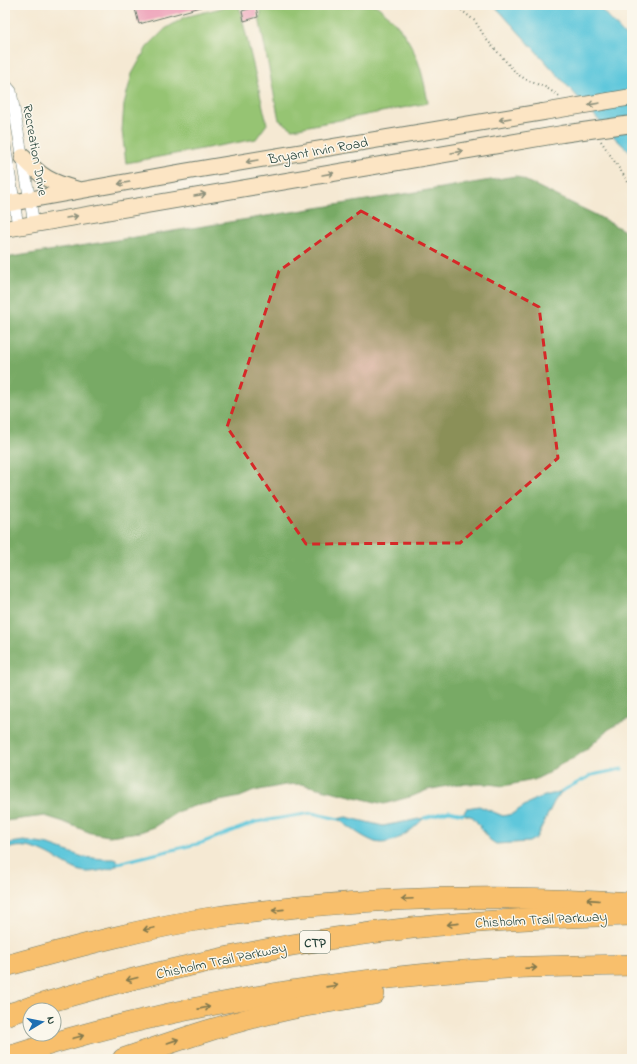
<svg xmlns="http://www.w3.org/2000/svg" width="637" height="1064" viewBox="0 0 637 1064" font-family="'Indie Flower',sans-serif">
<rect width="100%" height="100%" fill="#fbf7ec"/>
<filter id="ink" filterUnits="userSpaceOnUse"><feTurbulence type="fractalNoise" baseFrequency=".025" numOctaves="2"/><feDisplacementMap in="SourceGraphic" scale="8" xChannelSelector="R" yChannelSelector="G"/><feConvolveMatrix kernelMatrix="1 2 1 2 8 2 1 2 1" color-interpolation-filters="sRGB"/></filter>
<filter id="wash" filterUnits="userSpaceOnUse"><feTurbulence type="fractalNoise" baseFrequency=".012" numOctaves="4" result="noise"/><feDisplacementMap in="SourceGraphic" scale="16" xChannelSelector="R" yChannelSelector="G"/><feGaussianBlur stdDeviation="0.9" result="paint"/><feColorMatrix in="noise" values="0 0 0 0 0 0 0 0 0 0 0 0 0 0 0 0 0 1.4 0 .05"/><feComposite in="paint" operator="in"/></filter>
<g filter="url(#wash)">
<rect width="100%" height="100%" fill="#f5e9d3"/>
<g fill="#96c473" stroke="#5a8054">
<polygon points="233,5 239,5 267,124 256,139 126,163 122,131 124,104 132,74 147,47 165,29 185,17"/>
<path d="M 259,5 L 376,5 C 411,33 421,60 428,103 L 293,129 L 279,120 L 259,17 L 261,14 Z"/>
</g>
<polygon fill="#78aa65" stroke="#4c744c" points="516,176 596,215 632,235 632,718 623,721 609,729 587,749 574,758 560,764 548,773 534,780 503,786 489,784 458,784 427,790 413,796 384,804 301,784 285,785 254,791 240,797 194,806 179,811 154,827 140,832 109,836 91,833 61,821 45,816 5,821 5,619 8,500 5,485 5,258"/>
<g fill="#5fc7db" stroke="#3f8288">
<polygon points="494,5 597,5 632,43 632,154 614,137"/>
<polygon points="562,791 554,802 536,838 529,842 496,844 490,840 473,817 463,814 467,808 479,806 503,816 512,814 535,799"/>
<path d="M 346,817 L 383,826 L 424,818 C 413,830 392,847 375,842 C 362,837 349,827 338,819 Z"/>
<path d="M 24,841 L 49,845 L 83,857 L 104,859 L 114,859 L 117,860 L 117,865 C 113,868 108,869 103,870 C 98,871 92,872 87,872 C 80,872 73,868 67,865 C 48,854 27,840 5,850 L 5,844 Z"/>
</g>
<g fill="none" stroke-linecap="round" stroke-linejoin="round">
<g stroke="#5fc7db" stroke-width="3">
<polyline points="562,791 592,775 622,769"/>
<polyline points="424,818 449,811 463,814"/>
<polyline points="118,863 201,843 256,822 312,813 338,819"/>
</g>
</g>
<g id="blocks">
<g fill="#ec99b4">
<polygon points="134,5 200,5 201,7 139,24"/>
<polygon points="256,7 258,17 244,21 242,11"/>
</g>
</g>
</g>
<g filter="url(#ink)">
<use href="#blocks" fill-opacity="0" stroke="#6a796c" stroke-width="1"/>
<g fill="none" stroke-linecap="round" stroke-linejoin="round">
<g stroke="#6a796c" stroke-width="12">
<g id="street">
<polyline points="5,84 11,91 34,224"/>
<polyline points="5,145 18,226"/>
</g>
</g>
<g stroke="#6a796c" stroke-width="18">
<g id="secondary">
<path d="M 23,157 C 42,178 50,182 78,190"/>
<polyline points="5,204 183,172 543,112"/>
<polyline points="5,229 562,134"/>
</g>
</g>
<g stroke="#6a796c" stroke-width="22">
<g id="highway">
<path d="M 5,966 C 75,947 144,928 216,917 C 243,913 271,910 298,907 C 411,896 519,895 632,903"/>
<path d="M 5,1015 C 137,974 274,943 412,928 C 485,920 558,917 632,915"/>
<path d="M 5,1058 C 164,1006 340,978 507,968 C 549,966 590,966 632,965"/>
<path d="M 123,1059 C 178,1040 233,1021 290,1009 C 318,1003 346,999 374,994"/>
</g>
</g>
<g stroke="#6a796c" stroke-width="2" stroke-dasharray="1 3" stroke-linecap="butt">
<polyline points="455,5 475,21 486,39 517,74 529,81 545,87 561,97"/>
<polyline points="601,141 630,185 632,201"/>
</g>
<use href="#street" stroke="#fff" stroke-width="11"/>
<use href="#secondary" stroke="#fce5c4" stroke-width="16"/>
<use href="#highway" stroke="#f8bf6c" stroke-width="21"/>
<g stroke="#6a796c" stroke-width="18" stroke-linecap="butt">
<g id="secondary-bridge">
<polyline points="543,112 632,97"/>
<polyline points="562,134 632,124"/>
</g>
</g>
<use href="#secondary-bridge" stroke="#fce5c4" stroke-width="16"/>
</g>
<defs><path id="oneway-shaft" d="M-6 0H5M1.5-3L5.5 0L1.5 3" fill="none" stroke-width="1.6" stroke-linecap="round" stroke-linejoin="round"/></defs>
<g stroke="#8e917c">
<use href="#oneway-shaft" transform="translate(594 104) rotate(170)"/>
<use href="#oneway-shaft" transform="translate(505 119) rotate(170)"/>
<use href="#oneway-shaft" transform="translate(457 152) rotate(-10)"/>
<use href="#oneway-shaft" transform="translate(252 161) rotate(170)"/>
<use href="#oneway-shaft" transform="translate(328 174) rotate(-10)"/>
<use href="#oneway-shaft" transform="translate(124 183) rotate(170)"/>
<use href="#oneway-shaft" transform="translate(200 195) rotate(-10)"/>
<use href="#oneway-shaft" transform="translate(72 217) rotate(-10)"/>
</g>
<g stroke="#81784d">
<use href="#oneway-shaft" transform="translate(407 899) rotate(177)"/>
<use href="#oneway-shaft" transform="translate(593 900) rotate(-176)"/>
<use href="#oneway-shaft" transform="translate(278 910) rotate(174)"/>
<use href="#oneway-shaft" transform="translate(453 924) rotate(174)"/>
<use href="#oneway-shaft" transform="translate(149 929) rotate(168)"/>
<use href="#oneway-shaft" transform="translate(531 968) rotate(-2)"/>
<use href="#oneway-shaft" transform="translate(132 979) rotate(166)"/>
<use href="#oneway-shaft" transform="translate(332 986) rotate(-8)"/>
<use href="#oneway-shaft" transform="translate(204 1008) rotate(-11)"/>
<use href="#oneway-shaft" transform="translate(78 1037) rotate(-15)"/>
<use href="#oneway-shaft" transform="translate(173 1041) rotate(-19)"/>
</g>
</g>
<path fill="#d62828" fill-opacity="0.2" stroke="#d62828" stroke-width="3" stroke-dasharray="8 5" stroke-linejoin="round" d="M 361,211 L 539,307 L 558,458 L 460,543 L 306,544 L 227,427 L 279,271 Z"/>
<g text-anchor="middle" stroke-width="3" stroke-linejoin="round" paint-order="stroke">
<rect fill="#fbf7ec" stroke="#61756b" stroke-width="1" x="300" y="931" width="30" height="22" rx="3"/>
<g font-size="13" font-weight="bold" fill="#1f3d34">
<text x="315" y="947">CTP</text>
</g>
<g font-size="14" fill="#1f3d34" stroke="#fbf7ec">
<text transform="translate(36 150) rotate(80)" y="5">Recreation Drive</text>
<text transform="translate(318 150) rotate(-10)" y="5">Bryant Irvin Road</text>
<text transform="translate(541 919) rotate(-3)" y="5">Chisholm Trail Parkway</text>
<text transform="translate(221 960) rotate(-12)" y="5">Chisholm Trail Parkway</text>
</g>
</g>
<rect width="637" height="1064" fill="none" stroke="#fbf7ec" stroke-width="20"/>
<g transform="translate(42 1022) rotate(80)"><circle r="19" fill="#fbf7ec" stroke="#a3ada2"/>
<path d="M0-3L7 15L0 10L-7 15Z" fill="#1f6fb2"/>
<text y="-6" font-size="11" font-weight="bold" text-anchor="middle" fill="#1f3d34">N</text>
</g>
</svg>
